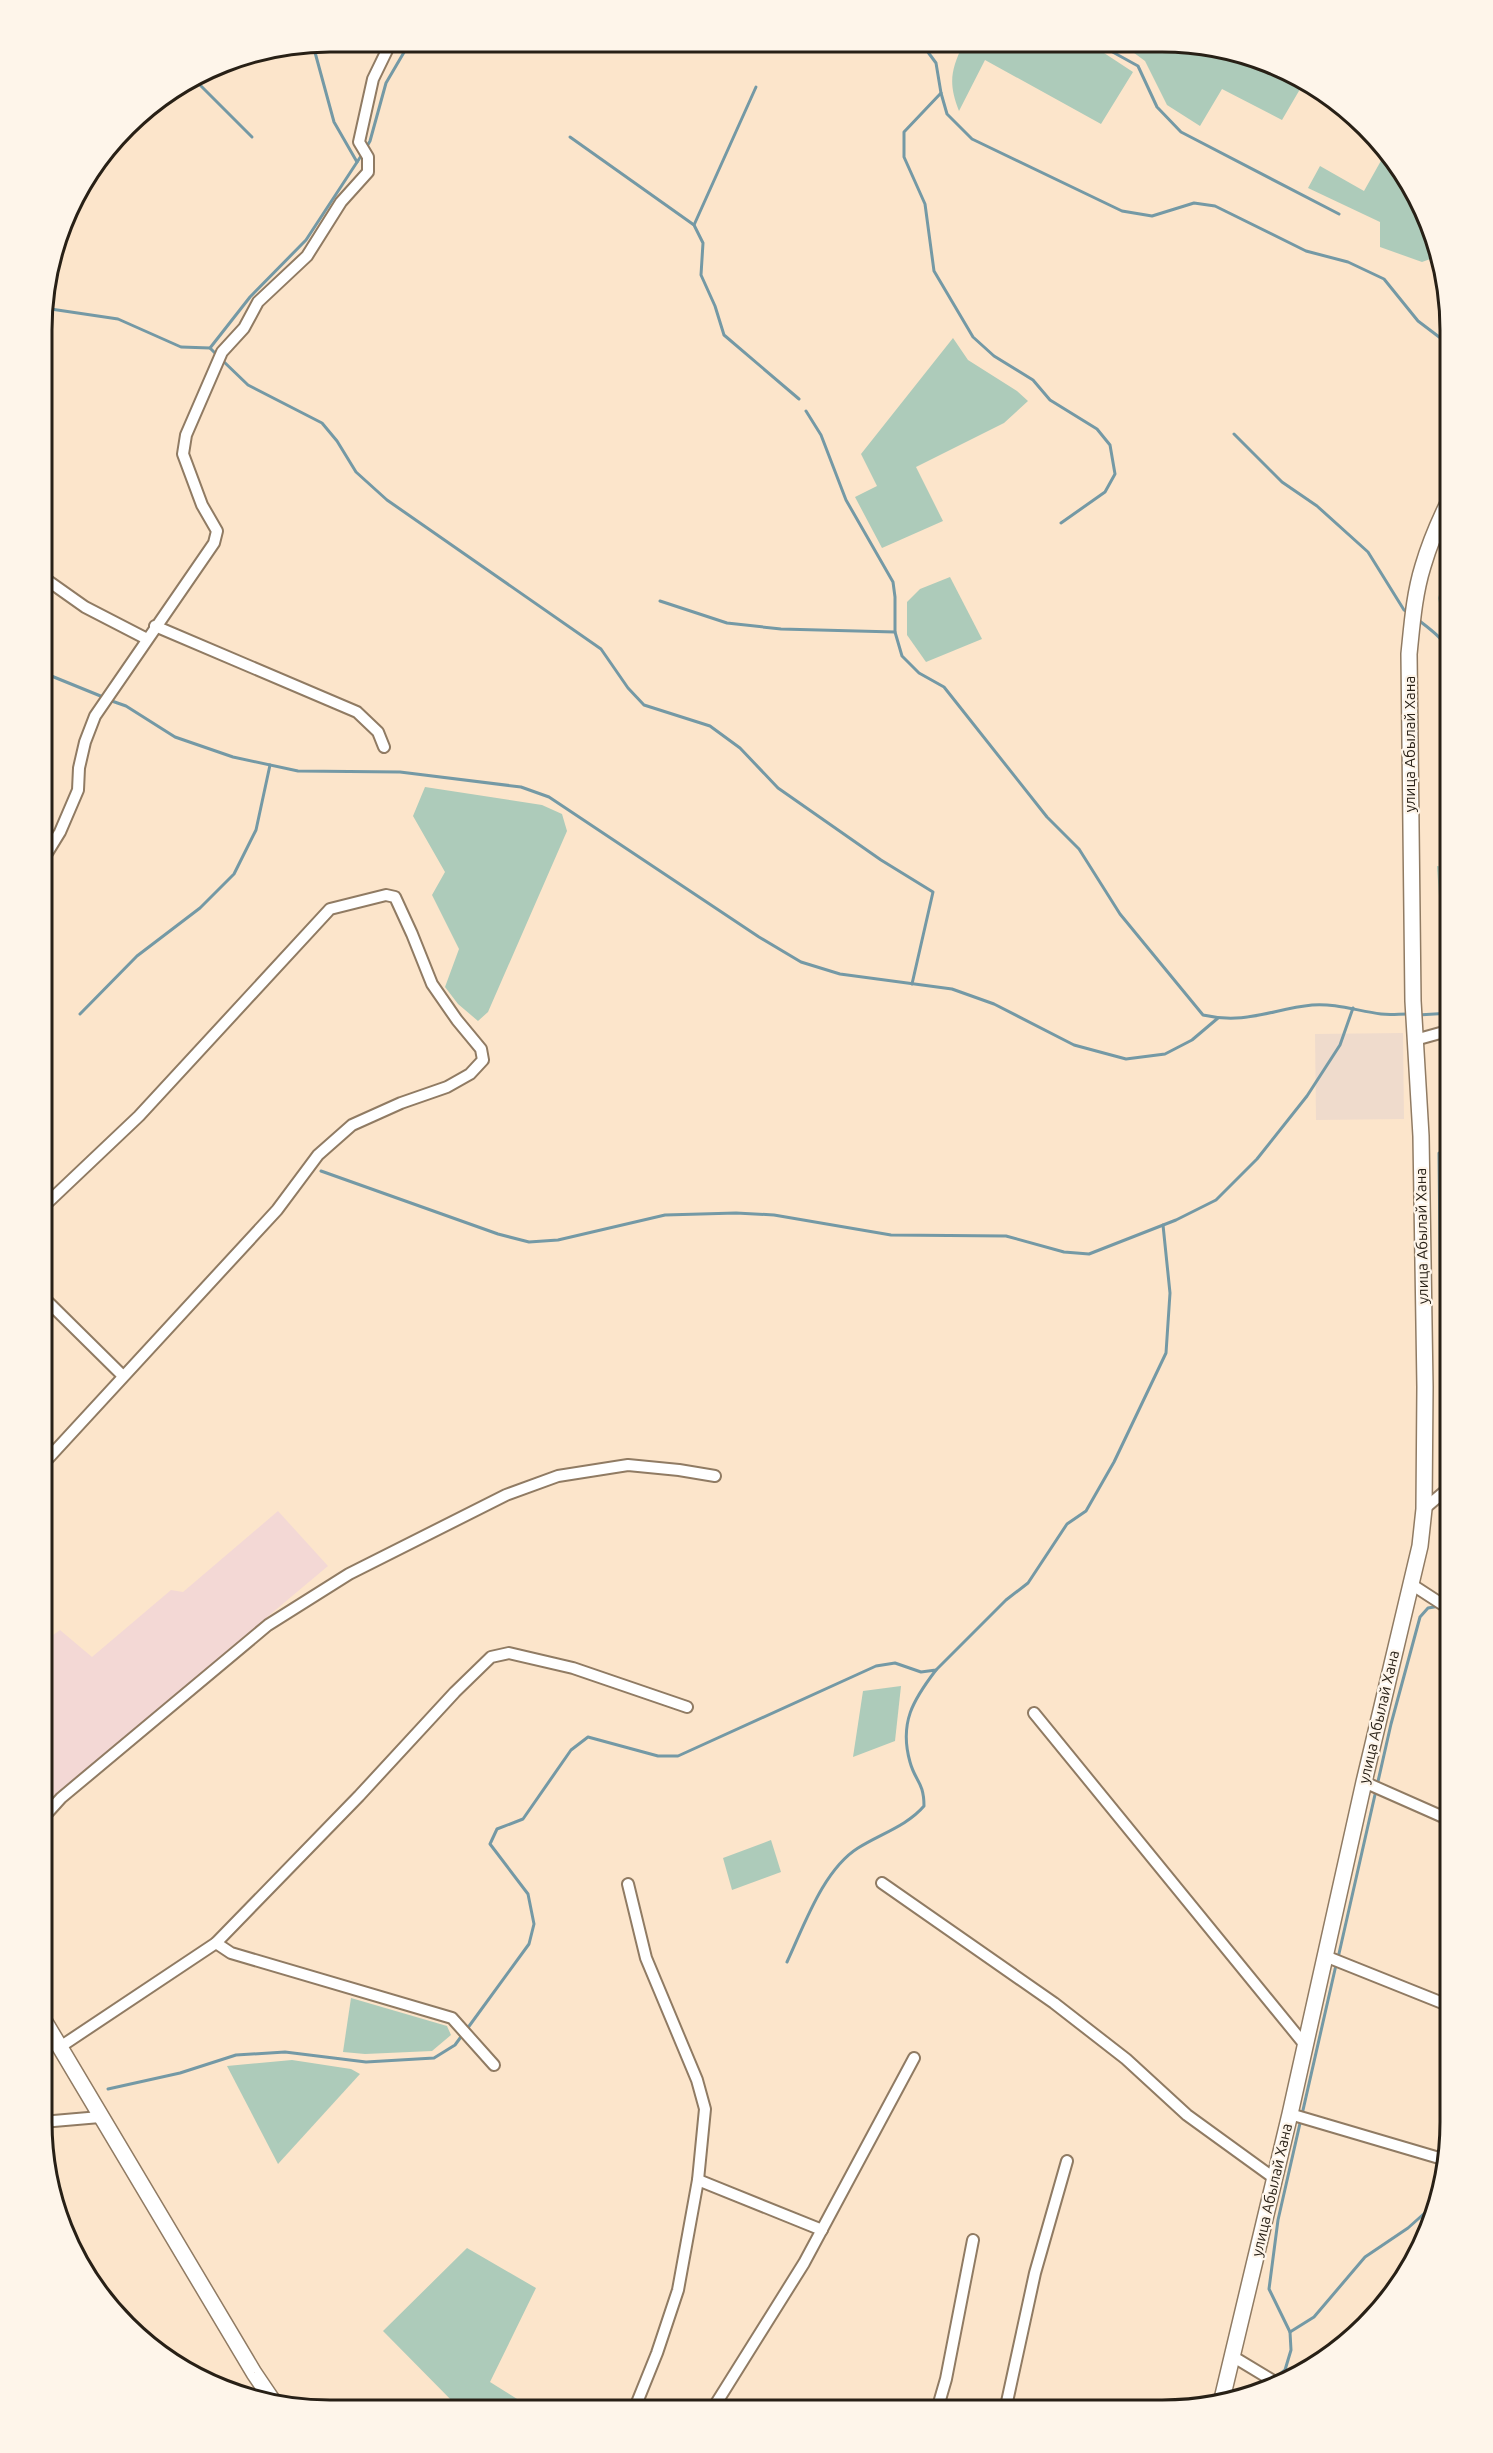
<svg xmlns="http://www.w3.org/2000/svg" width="1493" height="2453" viewBox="0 0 1493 2453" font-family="Ubuntu,sans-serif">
<rect width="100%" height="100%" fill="#fce5cb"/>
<polygon fill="#efdbcc" points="1403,1033 1404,1119 1316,1120 1315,1034"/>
<polygon fill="#f3d8d5" points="278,1511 328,1566 42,1806 43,1638 45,1641 60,1630 92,1657 171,1590 183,1592"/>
<g fill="#adcbba">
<path d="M 963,44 L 1096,44 L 1098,49 L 1133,72 L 1101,124 L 985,60 L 959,111 C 948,82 951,71 963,44 Z"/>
<polygon points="1122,44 1201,45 1224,53 1225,51 1273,64 1329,96 1303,84 1282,120 1222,89 1200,126 1167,105 1145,61"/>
<polygon points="1387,150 1429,220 1435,249 1433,258 1422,262 1380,247 1380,222 1308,188 1320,166 1364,191"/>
<polygon points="953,338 968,360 1017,391 1028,401 1004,423 916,467 943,521 882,548 855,497 877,486 861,454"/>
<polygon points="1451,558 1451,630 1444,627 1438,598"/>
<polygon points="950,577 982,639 926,662 907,635 907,602 920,589"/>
<polygon points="425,787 542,805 562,814 567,831 488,1012 478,1021 458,1004 445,987 459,949 432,895 445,872 413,816"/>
<polygon points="1437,866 1451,868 1451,924 1441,925"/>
<polygon points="901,1686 895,1741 853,1757 863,1691"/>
<polygon points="771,1840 781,1872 732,1890 723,1858"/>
<polygon points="351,1998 447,2026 451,2035 432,2051 365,2054 343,2052"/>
<polygon points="292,2060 351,2069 360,2074 278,2164 227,2066"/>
<polygon points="467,2248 536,2288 490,2382 533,2409 460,2409 383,2331"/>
</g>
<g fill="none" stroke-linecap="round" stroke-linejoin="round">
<g stroke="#7499a5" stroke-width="3">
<polyline points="922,44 936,63 941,93 947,114 972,139 1122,211 1152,216 1194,203 1215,206 1306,251 1348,262 1384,279 1418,321 1451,346"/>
<polyline points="1104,44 1109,50 1138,66 1157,107 1181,132 1339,214"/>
<polyline points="313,45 334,122 357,162"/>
<polyline points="195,80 252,137"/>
<polyline points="941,93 904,132 904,157 925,204 934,271 973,337 994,356 1033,380 1050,400 1097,429 1110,445 1115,474 1105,492 1061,523"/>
<polyline points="570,137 694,225 703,243 701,275 715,306 724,335 799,399"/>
<polyline points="366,148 370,141 386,83 410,42"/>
<polyline points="694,225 756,87"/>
<polyline points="44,308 118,319 181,347 210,348 250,297 306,240 363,153"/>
<polyline points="210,348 217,355"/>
<polyline points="222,360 248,385 322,423 337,441 356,472 387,500 601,649 628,688 644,705 710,726 740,748 778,788 881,860 933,892 912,984"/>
<path d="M 806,411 L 821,435 L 846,500 L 893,582 L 895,597 L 895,632 L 902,656 L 919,673 L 944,687 L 1047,817 L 1079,849 L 1120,914 L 1203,1015 C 1246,1025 1272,1009 1312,1005 C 1335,1003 1358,1011 1381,1014 C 1390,1015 1399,1014 1408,1014"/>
<polyline points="1234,434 1282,482 1317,506 1368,552 1404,610 1409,613"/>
<polyline points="660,601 727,623 781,629 895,632"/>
<path d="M 1417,619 C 1430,629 1445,639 1451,656"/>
<polyline points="44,673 103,697"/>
<polyline points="109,700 126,706 175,737 233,757 298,771 400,772 521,787 549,797 759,937 801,962 840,974 952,989 994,1004 1074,1045 1126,1059 1165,1054 1192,1040 1218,1018"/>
<polyline points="80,1014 137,956 200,908 234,874 256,830 270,765"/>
<polyline points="1418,1015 1451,1013"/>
<polyline points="1439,1153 1442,1443 1451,1448"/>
<polyline points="321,1171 498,1234 529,1242 558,1240 665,1215 736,1213 774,1215 891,1235 1006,1236 1064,1252 1089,1254 1176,1220 1216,1200 1257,1159 1307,1096 1340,1045 1353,1008"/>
<polyline points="1338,1958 1391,1724 1420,1617 1428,1608 1440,1606"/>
<path d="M 787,1962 C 804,1926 823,1870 858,1848 C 880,1834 907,1826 924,1806 C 924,1782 915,1781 910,1762 C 899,1723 913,1700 936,1670"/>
<polyline points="467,2029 529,1944 534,1924 528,1894 490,1844 497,1829 523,1819 571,1750 588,1737 658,1756 678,1756 876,1666 895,1663 921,1672 936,1670 1006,1600 1028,1583 1067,1524 1086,1511 1114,1462 1166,1353 1170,1293 1163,1225"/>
<polyline points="108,2089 180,2073 236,2055 285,2052 366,2062 434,2058 455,2045 463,2034"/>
<polyline points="1290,2332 1314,2317 1365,2257 1408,2228 1436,2203"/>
<polyline points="1275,2378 1285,2370 1291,2350 1290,2332 1269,2289 1278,2220 1336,1965"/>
<polyline points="1251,2394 1270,2381"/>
</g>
<g stroke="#907b63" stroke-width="14">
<g id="street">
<polyline points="44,578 85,607 147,639"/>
<polyline points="155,626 357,712 378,732 384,747"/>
<polyline points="44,858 60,832 78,790 79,768 85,742 95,716 214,543 217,531 202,505 183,454 186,435 222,352 244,328 258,302 307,256 341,202 368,172 368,157 359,142 373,79 391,42"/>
<polyline points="1415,1040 1451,1030"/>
<polyline points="43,1297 123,1376"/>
<polyline points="43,1464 277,1210 318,1155 352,1125 401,1103 447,1087 470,1074 483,1060 481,1049 457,1020 432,984 412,934 395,897 386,895 330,909 139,1116 43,1207"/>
<polyline points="1424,1509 1451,1486"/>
<polyline points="1411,1584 1451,1610"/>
<polyline points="1034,1713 1305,2045"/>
<polyline points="1364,1782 1450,1820"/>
<polyline points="42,1819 61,1798 268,1625 349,1574 506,1495 558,1476 628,1465 679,1470 715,1476"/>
<polyline points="882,1883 1054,2003 1126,2059 1187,2115 1274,2178"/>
<polyline points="628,1884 646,1958 697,2080 705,2109 698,2180 678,2290 657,2353 634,2410"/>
<polyline points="216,1943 231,1953 452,2018 494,2065"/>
<polyline points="1325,1956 1450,2006"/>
<polyline points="60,2047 216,1943 359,1796 455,1692 491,1657 509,1653 573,1668 687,1707"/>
<polyline points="1290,2114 1446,2160"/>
<polyline points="42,2122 100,2117"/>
<polyline points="698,2180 822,2230"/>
<polyline points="1232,2356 1280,2385"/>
<polyline points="712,2410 804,2263 914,2058"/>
<polyline points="937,2410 946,2379 973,2240"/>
<polyline points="1005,2411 1035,2273 1067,2161"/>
</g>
</g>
<g stroke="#907b63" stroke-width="18">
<g id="secondary">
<polyline points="42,2017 254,2373 275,2404"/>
<path d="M 1222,2399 L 1290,2114 L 1364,1782 L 1420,1546 L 1424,1509 L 1425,1387 L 1421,1136 L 1413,1001 L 1409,654 C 1412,625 1414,595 1423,566 C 1430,542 1440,519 1451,497"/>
</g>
</g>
<use href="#street" stroke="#fff" stroke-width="10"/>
<use href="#secondary" stroke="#fff" stroke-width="15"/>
</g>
<g text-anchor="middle" stroke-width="4.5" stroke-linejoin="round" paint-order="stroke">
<g font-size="15" fill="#282016" stroke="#fef5ea">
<text transform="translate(1410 744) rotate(-90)" y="5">улица Абылай Хана</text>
<text transform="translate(1422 1236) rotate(-91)" y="5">улица Абылай Хана</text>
<text transform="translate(1379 1717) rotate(-77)" y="5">улица Абылай Хана</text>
<text transform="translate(1272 2190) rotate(-77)" y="5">улица Абылай Хана</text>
</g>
</g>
<path d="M0 0H1493V2453H0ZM330 52H1162A278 278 0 0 1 1440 330V2122A278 278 0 0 1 1162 2400H330A278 278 0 0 1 52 2122V330A278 278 0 0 1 330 52Z" fill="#fef5ea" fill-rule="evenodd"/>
<path fill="none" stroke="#282016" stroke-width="3" d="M330 52H1162A278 278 0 0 1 1440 330V2122A278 278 0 0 1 1162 2400H330A278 278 0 0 1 52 2122V330A278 278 0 0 1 330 52Z"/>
</svg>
